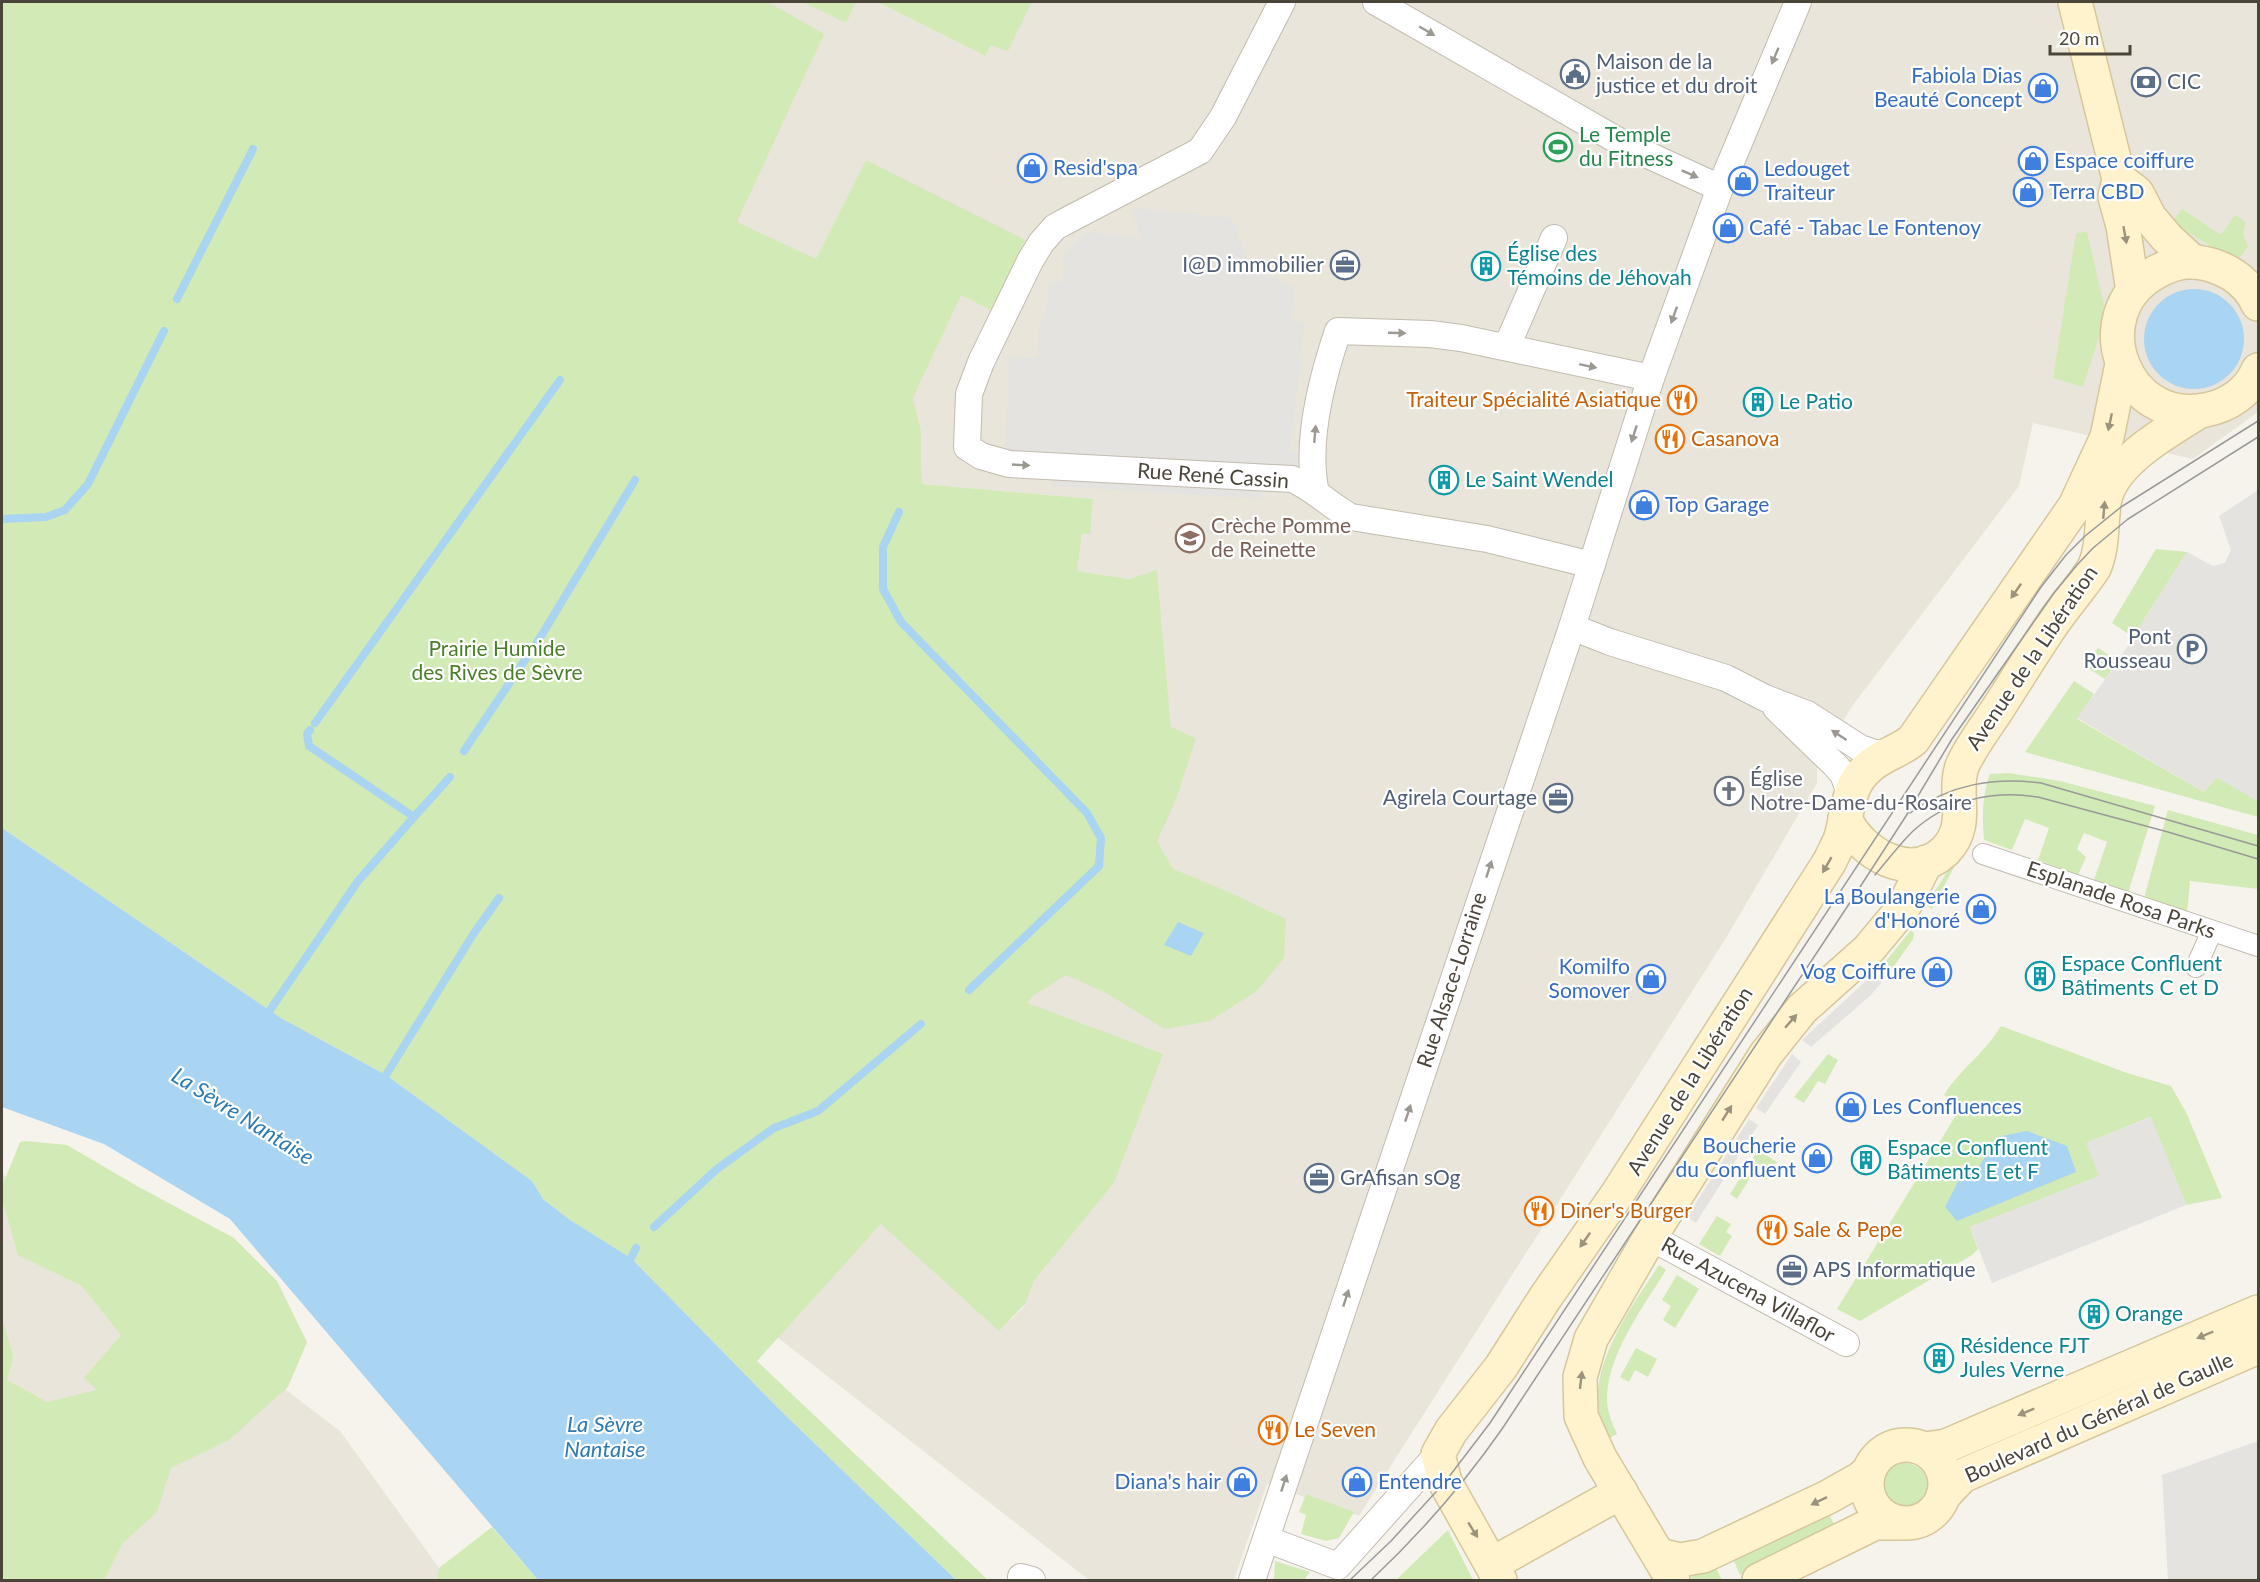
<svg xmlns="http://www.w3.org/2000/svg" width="2260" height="1582" viewBox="0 0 2260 1582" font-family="Lato,sans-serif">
<rect width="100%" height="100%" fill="#f6f3ec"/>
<g fill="#eae5da">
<polygon points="737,2 2258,2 2258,412 2193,459 2033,423 2019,486 1853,705 1817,762 1817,783 1726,938 1359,1516 1267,1484 1234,1580 1089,1580 777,1337 881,1224 1011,1320 1026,1304 1034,1281 1114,1183 1019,1000 1196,738 1171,728 1157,571 1129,579 1077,571 1082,534 1089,534 1093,499 922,484 921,432 727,314"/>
<polygon points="2,1174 340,1431 439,1568 437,1580 2,1580"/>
</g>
<g fill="#d2eab5">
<polygon points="2,2 768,2 824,34 737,222 816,259 866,160 1025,240 991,310 961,295 913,398 921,432 922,484 1093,499 1090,534 1082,534 1077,571 1129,579 1157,570 1171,727 1196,738 1176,800 1157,841 1173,869 1222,889 1286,919 1284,958 1257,991 1210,1021 1165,1029 1106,993 1066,975 1034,995 1027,1003 1163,1054 1114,1183 1034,1281 1026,1303 999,1331 881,1224 757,1361 988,1580 956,1580 780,1410 631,1258 570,1220 543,1199 532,1181 386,1075 281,1018 2,828"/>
<polygon points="803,2 856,2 846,23"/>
<polygon points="878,2 1032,2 1008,51 991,45 985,56"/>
<polygon points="2182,209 2221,235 2235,215 2246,222 2243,235 2248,247 2236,262 2172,222"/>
<polygon points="2087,232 2106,314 2083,387 2053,378 2076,233"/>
<polygon points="2156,549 2187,552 2133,637 2112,623"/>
<polygon points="2098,648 2118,661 2105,679 2085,666"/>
<polygon points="2074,681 2094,694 2077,719 2204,792 2217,777 2258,801 2258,817 2025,752"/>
<path d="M 2009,773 L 2060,781 L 2155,806 L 2128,893 L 2094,880 L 2107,842 L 2084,833 L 2077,849 L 2086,857 L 2078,875 L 2038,860 L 2049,828 L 2025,819 L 2012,850 L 1984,840 C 1982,818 1982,794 1990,774 Z"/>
<polygon points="2168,810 2258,835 2258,889 2190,881 2187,914 2144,898"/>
<polygon points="1959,853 1961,854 1932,909 1926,905"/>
<polygon points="1911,930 1914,933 1913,939 1890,972 1882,966"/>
<path d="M 2001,1026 L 2127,1073 L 2171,1086 L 2186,1112 L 2222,1198 L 2186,1205 L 2150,1117 L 2087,1143 L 2100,1176 L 1970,1227 L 1978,1249 L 1972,1255 L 1860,1321 L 1837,1309 L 1961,1107 L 1944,1095 C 1961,1068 1986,1052 2001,1026 Z"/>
<polygon points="1828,1054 1838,1060 1825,1084 1818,1081 1804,1103 1794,1097"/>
<polygon points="26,1141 67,1145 137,1186 234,1238 277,1281 307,1342 288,1387 229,1440 171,1468 157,1512 123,1543 104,1580 2,1580 2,1324 4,1324 13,1357 7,1380 47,1402 97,1390 84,1378 121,1335 82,1286 18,1255 2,1199 2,1187 20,1142"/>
<polygon points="1758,1150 1777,1162 1766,1180 1753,1173 1737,1199 1730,1194"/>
<polygon points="1717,1216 1731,1224 1726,1232 1732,1236 1720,1256 1699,1244"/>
<path d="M 1659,1265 L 1666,1270 C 1644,1306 1607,1354 1607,1399 C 1607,1411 1612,1423 1617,1434 L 1608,1439 C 1605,1432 1602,1424 1600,1417 C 1587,1366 1633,1305 1659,1265 Z"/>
<polygon points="1677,1275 1699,1289 1675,1328 1663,1320 1671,1306 1662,1300"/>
<polygon points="1636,1348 1657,1359 1648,1377 1635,1370 1629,1382 1620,1377"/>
<circle cx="1904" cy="1487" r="24"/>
<polygon points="1306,1494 1354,1512 1339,1538 1326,1541 1301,1534 1306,1515 1299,1512"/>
<polygon points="1828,1512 1836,1528 1740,1575 1733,1559"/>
<polygon points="492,1527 538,1580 437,1580 439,1568"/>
<polygon points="1448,1530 1473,1580 1396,1580"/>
<polygon points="1275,1561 1310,1572 1304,1580 1274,1580"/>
<polygon points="1715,1566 1722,1580 1693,1580 1691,1577"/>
</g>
<g fill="#e5e3e0">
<polygon points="1131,208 1232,218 1250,267 1294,287 1292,321 1305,322 1290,451 1300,452 1298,471 1279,493 1261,491 1260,499 1050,486 1051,477 1004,474 1009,357 1037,358 1039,328 1048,303 1049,281 1063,282 1063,254 1088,232 1141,239"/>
<polygon points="2258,490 2258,801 2217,777 2204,792 2077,718 2115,666 2187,552 2213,566 2225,563 2231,550 2219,516"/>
<polygon points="1882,966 1890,972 1871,995 1811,1047 1802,1040"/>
<polygon points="1792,1054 1801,1062 1765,1114 1756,1108"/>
<polygon points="2151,1117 2186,1205 1992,1283 1970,1227 2099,1176 2086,1143"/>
<polygon points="1749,1119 1758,1125 1696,1223 1687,1217"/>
<polygon points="2258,1441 2258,1580 2168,1580 2162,1475"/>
</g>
<g fill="#a9d4f2">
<circle cx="2194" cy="339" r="50"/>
<polygon points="2,828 281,1018 386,1075 532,1181 543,1199 570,1220 631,1258 780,1410 956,1580 538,1580 230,1219 104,1144 2,1107"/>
<polygon points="1178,922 1204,933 1191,956 1164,945"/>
<polygon points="2027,1131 2067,1146 2076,1172 1957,1221 1945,1207 1961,1176 1978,1168 1997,1137"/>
</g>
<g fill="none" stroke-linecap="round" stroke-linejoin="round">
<g stroke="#a9d4f2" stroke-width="8">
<polyline points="177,299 253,149"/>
<polyline points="899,512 883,547 883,589 901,622 1087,813 1101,838 1099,866 969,990"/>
<polyline points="2,519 46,517 65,510 88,484 164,331"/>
<polyline points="315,723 560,380"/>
<polyline points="464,751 543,633 635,480"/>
<polyline points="414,817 450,777"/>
<polyline points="264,1019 358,881 414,817 309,746 307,734 310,730"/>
<polyline points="382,1085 386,1075 474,933 499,898"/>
<polyline points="654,1227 717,1169 774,1128 818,1111 921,1024"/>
<polyline points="624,1264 631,1258 636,1248"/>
</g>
<g stroke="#c2bbae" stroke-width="22">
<g id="pedestrian">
<polyline points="1983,854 2258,946"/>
<polyline points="2196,967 2212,931"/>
</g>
</g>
<g stroke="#c2bbae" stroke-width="28">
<g id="minor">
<path d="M 1282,2 L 1223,117 L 1200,151 L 1068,220 L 1055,227 L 1041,243 L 1030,261 L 981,362 L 969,394 L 967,447 L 981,456 L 1009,464 L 1292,479 C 1314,488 1330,506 1351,517 L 1487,539 L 1592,565"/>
<polyline points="1376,2 1622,143 1720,188"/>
<polyline points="1507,346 1554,238"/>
<path d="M 1316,493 C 1305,444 1322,378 1338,331 L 1430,334 L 1461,338 L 1651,378"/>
<polyline points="1572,627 1610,642 1726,678 1765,698 1807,714 1860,748 1875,753 1893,753"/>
<polyline points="1776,708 1835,765 1843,774 1850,793"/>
<polyline points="1650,1237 1846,1343"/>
<polyline points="1266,1539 1338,1566 1438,1454"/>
<polyline points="1021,1577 1032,1580"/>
<polyline points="1252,1580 1572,627 1651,378 1720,188 1798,2"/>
</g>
</g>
<g stroke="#d6c79b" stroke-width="36">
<g id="secondary">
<polyline points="2075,2 2119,179 2115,197 2123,226 2133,291"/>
<polyline points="2119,179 2137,193 2150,218 2167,238 2193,262"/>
<path d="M 2258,304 C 2247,279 2222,265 2196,262 C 2181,261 2166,266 2153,274 C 2083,316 2125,426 2205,410 C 2228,406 2249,392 2258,370"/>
<path d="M 1845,818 C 1860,854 1912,883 1945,851 C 1972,824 1951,791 1963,764 C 1972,745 1985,728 1997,710 C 2015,682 2032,654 2051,626 C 2064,606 2081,588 2094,568 C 2103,548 2101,526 2104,504 C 2109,463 2168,431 2200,411"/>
<circle cx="1906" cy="1484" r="39"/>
<polyline points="1925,1449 1946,1446 2258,1312"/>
<polyline points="1943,1496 1962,1476 2258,1347"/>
<polyline points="1659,1555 1680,1560 1703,1556 1828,1497 1860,1479 1869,1471"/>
<polyline points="1492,1564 1621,1492"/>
<path d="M 1500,1580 L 1445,1482 L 1438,1454 L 1451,1431 L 1501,1367 L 1545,1298 L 1618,1193 L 1830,861 C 1833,854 1837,847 1840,840 C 1849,813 1846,786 1869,767 C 1882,755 1900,751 1913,740 L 2075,506 L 2107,437 L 2122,364"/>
<polyline points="1673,1580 1600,1458 1581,1416 1580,1377 1591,1339 1650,1237 1766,1054 1802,1009 1868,950 1903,908 1926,862"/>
<polyline points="1759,1580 1875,1523 1899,1523"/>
</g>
</g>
<use href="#pedestrian" stroke="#fff" stroke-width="20"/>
<use href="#minor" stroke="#fff" stroke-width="26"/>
<use href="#secondary" stroke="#fff3cd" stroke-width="33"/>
<g stroke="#9a9a9a" stroke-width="1.5">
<path d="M 1910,813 C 1951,784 1993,777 2041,783 L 2258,846"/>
<path d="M 1875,875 C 1887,861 1899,845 1912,832 C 1946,800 1993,790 2038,797 L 2168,832 L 2258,859"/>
<polyline points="1350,1580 1391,1541 1445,1482 1490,1423 2041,587 2066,555 2085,536 2121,507 2258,421"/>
<path d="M 1371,1580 C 1420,1534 1463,1485 1502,1429 L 1849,904 L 1906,816 L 1952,739 L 2054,593 L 2077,565 L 2093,548 L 2128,519 L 2258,437"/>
</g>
</g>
<defs><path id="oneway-solid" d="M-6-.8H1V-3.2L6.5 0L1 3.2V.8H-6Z" transform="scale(1.5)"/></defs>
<g fill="#9c9892">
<use href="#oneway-solid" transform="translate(1427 31) rotate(30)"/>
<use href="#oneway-solid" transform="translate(1775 56) rotate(113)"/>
<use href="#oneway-solid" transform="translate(1690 174) rotate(24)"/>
<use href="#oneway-solid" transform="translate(1674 315) rotate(110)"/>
<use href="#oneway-solid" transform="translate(1397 333) rotate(2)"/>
<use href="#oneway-solid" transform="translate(1588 366) rotate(12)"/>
<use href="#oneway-solid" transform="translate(1315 434) rotate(-85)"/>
<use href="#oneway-solid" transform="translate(1634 434) rotate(108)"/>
<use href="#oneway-solid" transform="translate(1021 465) rotate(3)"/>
<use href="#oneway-solid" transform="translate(1839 735) rotate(-147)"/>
<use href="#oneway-solid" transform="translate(1489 869) rotate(-72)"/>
<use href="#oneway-solid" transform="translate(1408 1113) rotate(-72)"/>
<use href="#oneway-solid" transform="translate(1346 1298) rotate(-72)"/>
<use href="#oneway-solid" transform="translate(1284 1483) rotate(-72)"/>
</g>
<g fill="#9c937c">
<use href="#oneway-solid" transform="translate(2125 235) rotate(80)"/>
<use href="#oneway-solid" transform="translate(2110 422) rotate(102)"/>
<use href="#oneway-solid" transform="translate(2104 510) rotate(-85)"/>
<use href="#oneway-solid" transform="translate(2016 591) rotate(125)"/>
<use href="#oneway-solid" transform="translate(1827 865) rotate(120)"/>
<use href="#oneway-solid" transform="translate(1791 1021) rotate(-49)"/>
<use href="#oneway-solid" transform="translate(1727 1113) rotate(-58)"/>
<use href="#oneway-solid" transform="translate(1585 1240) rotate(125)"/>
<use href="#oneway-solid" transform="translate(2205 1335) rotate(157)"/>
<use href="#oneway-solid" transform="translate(1581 1380) rotate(-83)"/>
<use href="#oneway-solid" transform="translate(2026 1412) rotate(157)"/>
<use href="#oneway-solid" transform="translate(1819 1501) rotate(154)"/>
<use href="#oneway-solid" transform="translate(1473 1530) rotate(58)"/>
</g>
<defs>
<g id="civic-ring" transform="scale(1.5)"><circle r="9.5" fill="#fff" stroke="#5c6f8a" stroke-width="1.5"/><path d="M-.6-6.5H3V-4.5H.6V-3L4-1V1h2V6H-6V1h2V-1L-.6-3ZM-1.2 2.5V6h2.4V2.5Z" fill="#5c6f8a"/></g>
<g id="bank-ring" transform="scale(1.5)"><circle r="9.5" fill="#fff" stroke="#5c6f8a" stroke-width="1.5"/><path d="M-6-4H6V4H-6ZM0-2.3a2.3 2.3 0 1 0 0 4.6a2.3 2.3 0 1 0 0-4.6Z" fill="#5c6f8a"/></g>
<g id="shop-ring" transform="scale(1.5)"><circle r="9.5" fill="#fff" stroke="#3f7fe0" stroke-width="1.5"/><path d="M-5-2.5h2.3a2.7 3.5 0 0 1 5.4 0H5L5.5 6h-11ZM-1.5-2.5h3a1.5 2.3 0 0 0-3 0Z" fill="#3f7fe0"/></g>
<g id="stadium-ring" transform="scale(1.5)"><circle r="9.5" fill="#fff" stroke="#2e9e5b" stroke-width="1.5"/><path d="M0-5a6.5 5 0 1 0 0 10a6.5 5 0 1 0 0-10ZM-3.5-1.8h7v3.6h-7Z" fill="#2e9e5b"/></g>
<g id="office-ring" transform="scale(1.5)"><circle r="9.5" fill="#fff" stroke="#5c6f8a" stroke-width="1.5"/><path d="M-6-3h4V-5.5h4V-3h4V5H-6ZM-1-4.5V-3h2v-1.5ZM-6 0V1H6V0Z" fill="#5c6f8a"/></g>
<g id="building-ring" transform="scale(1.5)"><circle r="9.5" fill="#fff" stroke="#0f9aa8" stroke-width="1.5"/><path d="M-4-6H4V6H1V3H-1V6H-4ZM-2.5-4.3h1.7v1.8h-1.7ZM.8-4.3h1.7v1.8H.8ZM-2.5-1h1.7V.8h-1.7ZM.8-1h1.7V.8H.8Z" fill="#0f9aa8"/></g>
<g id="restaurant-ring" transform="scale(1.5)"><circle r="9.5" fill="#fff" stroke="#e8710a" stroke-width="1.5"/><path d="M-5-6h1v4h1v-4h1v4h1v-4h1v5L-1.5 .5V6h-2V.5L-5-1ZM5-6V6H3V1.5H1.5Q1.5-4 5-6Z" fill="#e8710a"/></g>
<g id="school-ring" transform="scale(1.5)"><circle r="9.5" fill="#fff" stroke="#8d6e63" stroke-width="1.5"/><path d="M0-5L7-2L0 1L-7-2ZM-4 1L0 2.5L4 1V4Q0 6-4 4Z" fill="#8d6e63"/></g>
<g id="parking-ring" transform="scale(1.5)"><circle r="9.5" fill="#fff" stroke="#5c6f8a" stroke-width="1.5"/><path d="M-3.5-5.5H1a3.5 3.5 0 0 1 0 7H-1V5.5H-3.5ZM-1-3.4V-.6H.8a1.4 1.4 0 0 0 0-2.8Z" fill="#5c6f8a"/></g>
<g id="church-ring" transform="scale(1.5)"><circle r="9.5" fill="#fff" stroke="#6b7280" stroke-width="1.5"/><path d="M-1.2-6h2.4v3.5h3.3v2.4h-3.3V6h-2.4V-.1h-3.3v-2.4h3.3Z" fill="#6b7280"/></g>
</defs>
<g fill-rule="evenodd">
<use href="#civic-ring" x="1575" y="74"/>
<use href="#bank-ring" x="2146" y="82"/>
<use href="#shop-ring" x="2043" y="88"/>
<use href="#stadium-ring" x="1558" y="147"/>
<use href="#shop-ring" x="2033" y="161"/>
<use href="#shop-ring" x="1032" y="168"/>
<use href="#shop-ring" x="1743" y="181"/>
<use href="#shop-ring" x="2028" y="192"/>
<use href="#shop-ring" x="1728" y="228"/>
<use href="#office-ring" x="1345" y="265"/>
<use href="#building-ring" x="1486" y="266"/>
<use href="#restaurant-ring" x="1682" y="400"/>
<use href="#building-ring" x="1758" y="402"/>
<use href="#restaurant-ring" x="1670" y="439"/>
<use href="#building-ring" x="1444" y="480"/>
<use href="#shop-ring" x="1644" y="505"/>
<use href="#school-ring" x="1190" y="538"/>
<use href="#parking-ring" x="2192" y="649"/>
<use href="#church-ring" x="1729" y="791"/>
<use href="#office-ring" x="1558" y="798"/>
<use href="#shop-ring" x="1981" y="909"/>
<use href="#shop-ring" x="1937" y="972"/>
<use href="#building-ring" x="2040" y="976"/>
<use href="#shop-ring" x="1651" y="979"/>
<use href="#shop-ring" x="1851" y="1107"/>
<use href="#shop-ring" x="1817" y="1158"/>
<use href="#building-ring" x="1866" y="1160"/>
<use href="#office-ring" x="1319" y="1178"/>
<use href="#restaurant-ring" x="1539" y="1211"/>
<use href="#restaurant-ring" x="1772" y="1230"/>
<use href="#office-ring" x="1792" y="1270"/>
<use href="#building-ring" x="2094" y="1314"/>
<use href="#building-ring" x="1939" y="1358"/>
<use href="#restaurant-ring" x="1273" y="1430"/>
<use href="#shop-ring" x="1242" y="1482"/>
<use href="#shop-ring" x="1357" y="1482"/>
</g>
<g text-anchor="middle" stroke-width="4.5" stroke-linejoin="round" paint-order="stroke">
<g font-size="21" fill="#4e5e75" stroke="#fff" text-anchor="start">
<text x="1596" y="69">Maison de la<tspan x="1596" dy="24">justice et du droit</tspan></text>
<text x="2167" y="89">CIC</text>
<text x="1324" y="272" text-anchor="end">I@D immobilier</text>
<text x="2171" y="644" text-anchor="end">Pont<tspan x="2171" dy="24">Rousseau</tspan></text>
<text x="1537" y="805" text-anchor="end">Agirela Courtage</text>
<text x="1340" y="1185">GrAfisan sOg</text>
<text x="1813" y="1277">APS Informatique</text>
</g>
<g font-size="21" fill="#366cbe" stroke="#fff" text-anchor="start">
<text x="2022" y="83" text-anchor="end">Fabiola Dias<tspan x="2022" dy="24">Beauté Concept</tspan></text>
<text x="2054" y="168">Espace coiffure</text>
<text x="1053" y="175">Resid'spa</text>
<text x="1764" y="176">Ledouget<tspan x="1764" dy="24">Traiteur</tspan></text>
<text x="2049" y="199">Terra CBD</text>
<text x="1749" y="235">Café - Tabac Le Fontenoy</text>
<text x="1665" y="512">Top Garage</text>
<text x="1960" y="904" text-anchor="end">La Boulangerie<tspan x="1960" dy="24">d'Honoré</tspan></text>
<text x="1630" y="974" text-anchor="end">Komilfo<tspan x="1630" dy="24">Somover</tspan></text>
<text x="1916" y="979" text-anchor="end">Vog Coiffure</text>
<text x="1872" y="1114">Les Confluences</text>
<text x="1796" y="1153" text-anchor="end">Boucherie<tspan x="1796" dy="24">du Confluent</tspan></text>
<text x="1221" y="1489" text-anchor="end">Diana's hair</text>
<text x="1378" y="1489">Entendre</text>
</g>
<g font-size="21" fill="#27864d" stroke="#fff" text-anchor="start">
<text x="1579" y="142">Le Temple<tspan x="1579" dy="24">du Fitness</tspan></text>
</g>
<g font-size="21" fill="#0d838f" stroke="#fff" text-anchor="start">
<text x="1507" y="261">Église des<tspan x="1507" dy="24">Témoins de Jéhovah</tspan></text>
<text x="1779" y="409">Le Patio</text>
<text x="1465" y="487">Le Saint Wendel</text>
<text x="2061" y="971">Espace Confluent<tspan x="2061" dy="24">Bâtiments C et D</tspan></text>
<text x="1887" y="1155">Espace Confluent<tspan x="1887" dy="24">Bâtiments E et F</tspan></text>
<text x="2115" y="1321">Orange</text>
<text x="1960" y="1353">Résidence FJT<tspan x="1960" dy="24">Jules Verne</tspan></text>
</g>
<g font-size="21" fill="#c56008" stroke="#fff" text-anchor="start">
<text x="1661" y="407" text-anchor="end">Traiteur Spécialité Asiatique</text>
<text x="1691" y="446">Casanova</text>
<text x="1560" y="1218">Diner's Burger</text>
<text x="1793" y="1237">Sale &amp; Pepe</text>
<text x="1294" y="1437">Le Seven</text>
</g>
<g font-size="21" fill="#4b4439" stroke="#fff">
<text transform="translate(1213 476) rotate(4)" y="7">Rue René Cassin</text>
<text transform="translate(2032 658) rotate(-56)" y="7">Avenue de la Libération</text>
<text transform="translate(2121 900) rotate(19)" y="7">Esplanade Rosa Parks</text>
<text transform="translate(1452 980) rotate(-72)" y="7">Rue Alsace-Lorraine</text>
<text transform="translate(1690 1081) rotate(-58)" y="7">Avenue de la Libération</text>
<text transform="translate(1748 1290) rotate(29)" y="7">Rue Azucena Villaflor</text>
<text transform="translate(2099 1418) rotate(-24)" y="7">Boulevard du Général de Gaulle</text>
</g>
<g font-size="21" fill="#785e54" stroke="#fff" text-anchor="start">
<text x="1211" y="533">Crèche Pomme<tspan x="1211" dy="24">de Reinette</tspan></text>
</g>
<g font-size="21" fill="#4a7f2a" stroke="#fff">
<text x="497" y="656">Prairie Humide<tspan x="497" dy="24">des Rives de Sèvre</tspan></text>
</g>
<g font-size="21" fill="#5b616d" stroke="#fff" text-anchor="start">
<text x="1750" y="786">Église<tspan x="1750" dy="24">Notre-Dame-du-Rosaire</tspan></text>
</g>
<g font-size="22" font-style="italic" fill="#2e7ab2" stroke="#fff">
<text transform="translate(243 1116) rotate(32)" y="8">La Sèvre Nantaise</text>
<text x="605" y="1432">La Sèvre<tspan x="605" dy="25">Nantaise</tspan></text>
</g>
</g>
<rect width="2260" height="1582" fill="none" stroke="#4b4439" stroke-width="6"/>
<path d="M2050 45v9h80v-9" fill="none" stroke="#4b4439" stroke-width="3"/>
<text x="2059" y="45" font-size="18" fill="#4b4439" stroke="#ffffff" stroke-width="4.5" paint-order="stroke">20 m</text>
</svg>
